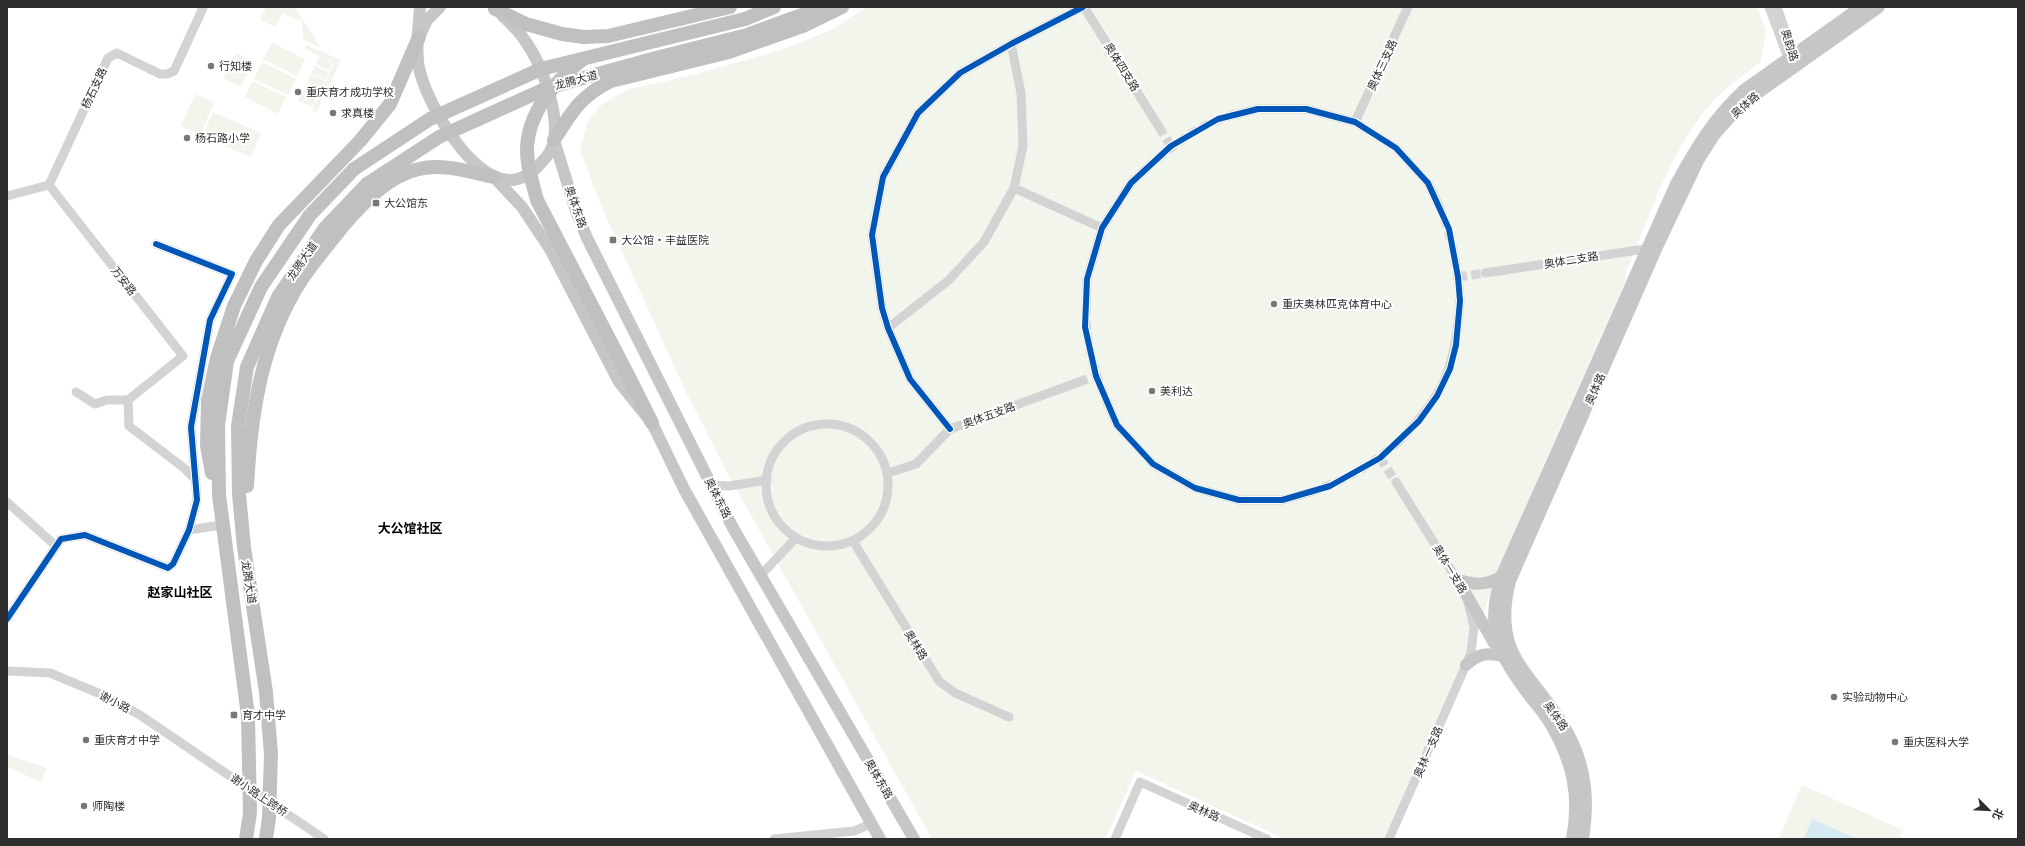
<svg xmlns="http://www.w3.org/2000/svg" width="2025" height="846" viewBox="0 0 2025 846" font-family="Arial,'Noto Sans SC',sans-serif">
<rect width="100%" height="100%" fill="#fff"/>
<g fill="#f1f5eb">
<polygon points="266,7 295,7 321,48 303,39 302,22 283,13 276,27 260,20"/>
<path d="M 867,7 L 1757,7 L 1766,31 L 1761,62 C 1746,74 1730,84 1716,98 C 1671,146 1651,213 1626,272 L 1626,279 L 1543,466 L 1501,566 L 1466,657 L 1384,839 L 1285,839 L 1136,771 L 1105,839 L 932,839 L 729,476 L 686,392 L 602,208 L 580,149 L 589,119 L 600,106 L 626,90 L 693,75 L 781,50 L 831,30 Z"/>
<polygon points="272,43 305,59 297,76 263,59"/>
<polygon points="306,45 341,60 316,113 313,109 334,63 305,49"/>
<polygon points="236,53 253,61 241,87 224,79"/>
<polygon points="319,56 333,63 329,71 316,64"/>
<polygon points="262,62 296,79 288,95 254,79"/>
<polygon points="315,66 329,72 325,80 311,74"/>
<polygon points="311,75 325,81 321,89 307,83"/>
<polygon points="253,81 286,97 278,114 245,97"/>
<polygon points="306,84 320,90 317,98 303,92"/>
<polygon points="302,93 316,99 312,107 298,101"/>
<polygon points="195,94 214,102 200,135 181,126"/>
<polygon points="213,112 261,133 251,157 203,136"/>
<polygon points="7,755 47,768 41,782 7,767"/>
<polygon points="1802,785 1903,830 1899,839 1778,839"/>
</g>
<polygon fill="#d6eaf3" points="1812,819 1857,839 1804,839"/>
<g fill="none" stroke-linecap="round" stroke-linejoin="round">
<g stroke="#d5d5d5" stroke-width="9" stroke-dasharray="9 4.5" stroke-linecap="butt">
<polyline points="1159,127 1171,146"/>
<path d="M 1147,168 C 1172,145 1200,124 1233,115"/>
<path d="M 1439,206 C 1452,236 1458,268 1460,301"/>
<polyline points="1458,277 1485,273"/>
<path d="M 1086,307 C 1085,341 1094,372 1107,402"/>
<polyline points="1079,382 1096,376"/>
<polyline points="1380,458 1396,482"/>
<path d="M 1311,492 C 1343,482 1373,464 1398,442"/>
</g>
<g stroke="#d3d3d3" stroke-width="9">
<polyline points="1084,7 1159,127"/>
<polyline points="1769,7 1788,58 1793,62"/>
<polyline points="1777,7 1795,58"/>
<polyline points="1233,115 1258,109 1306,109 1355,122 1396,148 1428,183 1439,206"/>
<polyline points="1355,122 1408,7"/>
<polyline points="49,185 108,58 117,53 160,74 167,74 174,71 203,8 201,7"/>
<polyline points="1014,188 1102,228"/>
<polyline points="7,196 49,185 183,356 128,400"/>
<polyline points="1485,273 1652,248"/>
<polyline points="1086,307 1087,279 1102,228 1131,183 1147,168"/>
<polyline points="888,328 949,280 984,242 1014,188 1023,146 1021,93 1011,44"/>
<polyline points="76,392 95,404 107,400 128,400 129,426 184,468 196,480"/>
<polyline points="1107,402 1117,425 1153,464 1195,488 1239,500 1282,500 1311,492"/>
<circle cx="827" cy="485" r="61"/>
<polyline points="950,429 910,379 888,328 882,308 872,235 883,177 918,113 960,73 1011,44 1083,7"/>
<path d="M 1398,442 C 1445,395 1455,368 1460,301"/>
<polyline points="888,473 916,464 950,429 1079,382"/>
<polyline points="711,485 729,486 767,480"/>
<polyline points="7,502 56,546"/>
<polyline points="189,530 222,525"/>
<polyline points="853,541 939,681 955,693 1009,717"/>
<polyline points="760,576 796,538"/>
<polyline points="7,619 61,539 85,535 168,568 173,564 189,530 197,500 191,427 210,320 232,274 156,244"/>
<polyline points="7,671 50,673 103,695 140,715 212,764"/>
<polyline points="305,826 324,839"/>
<polyline points="774,839 854,831 871,824"/>
<polyline points="1115,839 1140,782 1267,839"/>
<polyline points="1389,839 1466,665 1471,653 1474,627 1466,594 1396,482"/>
</g>
<g stroke="#c6c6c6" stroke-width="12">
<path d="M 420,7 C 419,26 415,49 419,68 C 426,102 471,181 510,180 C 522,180 535,171 541,163 C 547,157 553,148 554,140 C 559,111 542,65 526,42 C 520,32 510,23 502,15"/>
<polyline points="421,33 427,20 440,7"/>
<polyline points="554,140 576,211 587,238 733,528 914,839"/>
<polyline points="494,177 522,207 550,249 619,382 652,423 684,489 880,839"/>
<path d="M 1456,579 C 1473,585 1485,586 1501,577"/>
<polyline points="1466,594 1494,643"/>
<path d="M 1466,665 C 1478,654 1487,652 1502,656"/>
<path d="M 1572,839 C 1580,796 1573,763 1551,725 C 1545,715 1538,706 1531,698 C 1499,655 1484,631 1501,577 L 1676,184 C 1696,147 1714,118 1744,90 L 1861,7"/>
<path d="M 1583,839 C 1589,804 1586,767 1569,735 C 1537,674 1490,661 1510,581 L 1657,247 L 1699,159 L 1715,134 L 1734,113 L 1752,97 L 1879,7"/>
</g>
<g stroke="#c0c0c0" stroke-width="14">
<polyline points="495,9 526,24 562,34 584,37 608,36 730,7"/>
<polyline points="655,41 745,19 774,7"/>
<polyline points="656,58 747,35 824,7"/>
<path d="M 554,140 C 572,112 580,96 611,81 L 729,52 L 803,26 L 842,7"/>
<polyline points="629,377 652,423"/>
<polyline points="212,473 207,446 208,401 217,358 234,306 256,261 279,225 360,141 390,104 419,37"/>
<path d="M 247,486 C 251,413 261,342 302,279 C 315,260 329,244 343,226 C 362,204 389,175 419,169 C 443,163 470,172 494,177"/>
<polyline points="246,839 250,813 248,716 219,495 218,425 227,361 261,287 310,215 354,169"/>
<polyline points="266,839 269,818 271,754 266,692 244,547 239,494 238,426 247,367 278,297 325,228 367,184"/>
</g>
<polyline stroke="#d3d3d3" stroke-width="9" points="212,764 305,826"/>
<g stroke="#c0c0c0" stroke-width="14">
<path d="M 583,59 C 555,81 527,113 527,151 C 527,168 533,184 537,200 L 629,377"/>
<polyline points="354,169 430,119 541,69 655,41"/>
<polyline points="367,184 439,137 547,88 656,58"/>
</g>
<g stroke="#fff" stroke-width="8">
<g id="cycleway">
<polygon points="1258,109 1306,109 1355,122 1396,148 1428,183 1449,229 1458,277 1460,301 1456,345 1450,369 1437,396 1419,421 1380,458 1330,486 1282,500 1239,500 1195,488 1153,464 1117,425 1096,376 1085,327 1087,279 1102,228 1131,183 1171,146 1218,119"/>
<polyline points="950,429 910,379 888,328 882,308 872,235 883,177 918,113 960,73 1011,44 1083,7"/>
<polyline points="7,619 61,539 85,535 168,568 173,564 189,530 197,500 191,427 210,320 232,274 156,244"/>
</g>
</g>
<use href="#cycleway" stroke="#0057b8" stroke-width="6"/>
</g>
<g fill="#777" stroke="#fff" stroke-width="1.5">
<circle cx="211" cy="66" r="4"/>
<circle cx="298" cy="92" r="4"/>
<circle cx="333" cy="113" r="4"/>
<circle cx="187" cy="138" r="4"/>
<rect x="372" y="199" width="8" height="8" rx="2"/>
<rect x="609" y="236" width="8" height="8" rx="2"/>
<circle cx="1274" cy="304" r="4"/>
<circle cx="1152" cy="391" r="4"/>
<circle cx="1834" cy="697" r="4"/>
<rect x="230" y="711" width="8" height="8" rx="2"/>
<circle cx="86" cy="740" r="4"/>
<circle cx="1895" cy="742" r="4"/>
<circle cx="84" cy="806" r="4"/>
</g>
<g text-anchor="middle" stroke-width="4" stroke-linejoin="round" paint-order="stroke">
<g font-size="11" fill="#2e2e2e" stroke="#fff">
<text transform="translate(1790 45) rotate(73)" y="4">奥韵路</text>
<text transform="translate(1382 65) rotate(-65)" y="4">奥体三支路</text>
<text transform="translate(1122 67) rotate(58)" y="4">奥体四支路</text>
<text transform="translate(576 80) rotate(-15)" y="4">龙腾大道</text>
<text transform="translate(94 88) rotate(-65)" y="4">杨石支路</text>
<text transform="translate(1745 105) rotate(-41)" y="4">奥体路</text>
<text transform="translate(576 207) rotate(71)" y="4">奥体东路</text>
<text transform="translate(1571 260) rotate(-9)" y="4">奥体二支路</text>
<text transform="translate(302 261) rotate(-55)" y="4">龙腾大道</text>
<text transform="translate(124 281) rotate(52)" y="4">万安路</text>
<text transform="translate(1595 389) rotate(-66)" y="4">奥体路</text>
<text transform="translate(989 415) rotate(-20)" y="4">奥体五支路</text>
<text transform="translate(718 498) rotate(63)" y="4">奥体东路</text>
<text transform="translate(1450 569) rotate(59)" y="4">奥体一支路</text>
<text transform="translate(249 582) rotate(81)" y="4">龙腾大道</text>
<text transform="translate(916 645) rotate(59)" y="4">奥林路</text>
<text transform="translate(115 702) rotate(27)" y="4">谢小路</text>
<text transform="translate(1556 716) rotate(55)" y="4">奥体路</text>
<text transform="translate(1428 752) rotate(-66)" y="4">奥林一支路</text>
<text transform="translate(879 779) rotate(60)" y="4">奥体东路</text>
<text transform="translate(259 795) rotate(34)" y="4">谢小路上跨桥</text>
<text transform="translate(1204 811) rotate(24)" y="4">奥林路</text>
</g>
<g font-size="11" fill="#2e2e2e" stroke="#fff" text-anchor="start">
<text x="219" y="70">行知楼</text>
<text x="306" y="96">重庆育才成功学校</text>
<text x="341" y="117">求真楼</text>
<text x="195" y="142">杨石路小学</text>
<text x="384" y="207">大公馆东</text>
<text x="621" y="244">大公馆‧丰益医院</text>
<text x="1282" y="308">重庆奥林匹克体育中心</text>
<text x="1160" y="395">美利达</text>
<text x="1842" y="701">实验动物中心</text>
<text x="242" y="719">育才中学</text>
<text x="94" y="744">重庆育才中学</text>
<text x="1903" y="746">重庆医科大学</text>
<text x="92" y="810">师陶楼</text>
</g>
<g font-size="13" font-weight="bold" fill="#000" stroke="#fff">
<text x="410" y="533">大公馆社区</text>
<text x="180" y="597">赵家山社区</text>
</g>
</g>
<rect width="2025" height="846" fill="none" stroke="#2e2e2e" stroke-width="16"/>
<g transform="translate(1989 810) rotate(114)" stroke="#ffffff" stroke-width="3" paint-order="stroke">
<path d="M0-3L7 15L0 10L-7 15Z" fill="#2e2e2e"/>
<text y="-6" font-size="11" font-weight="bold" text-anchor="middle" fill="#2e2e2e">北</text>
</g>
</svg>
